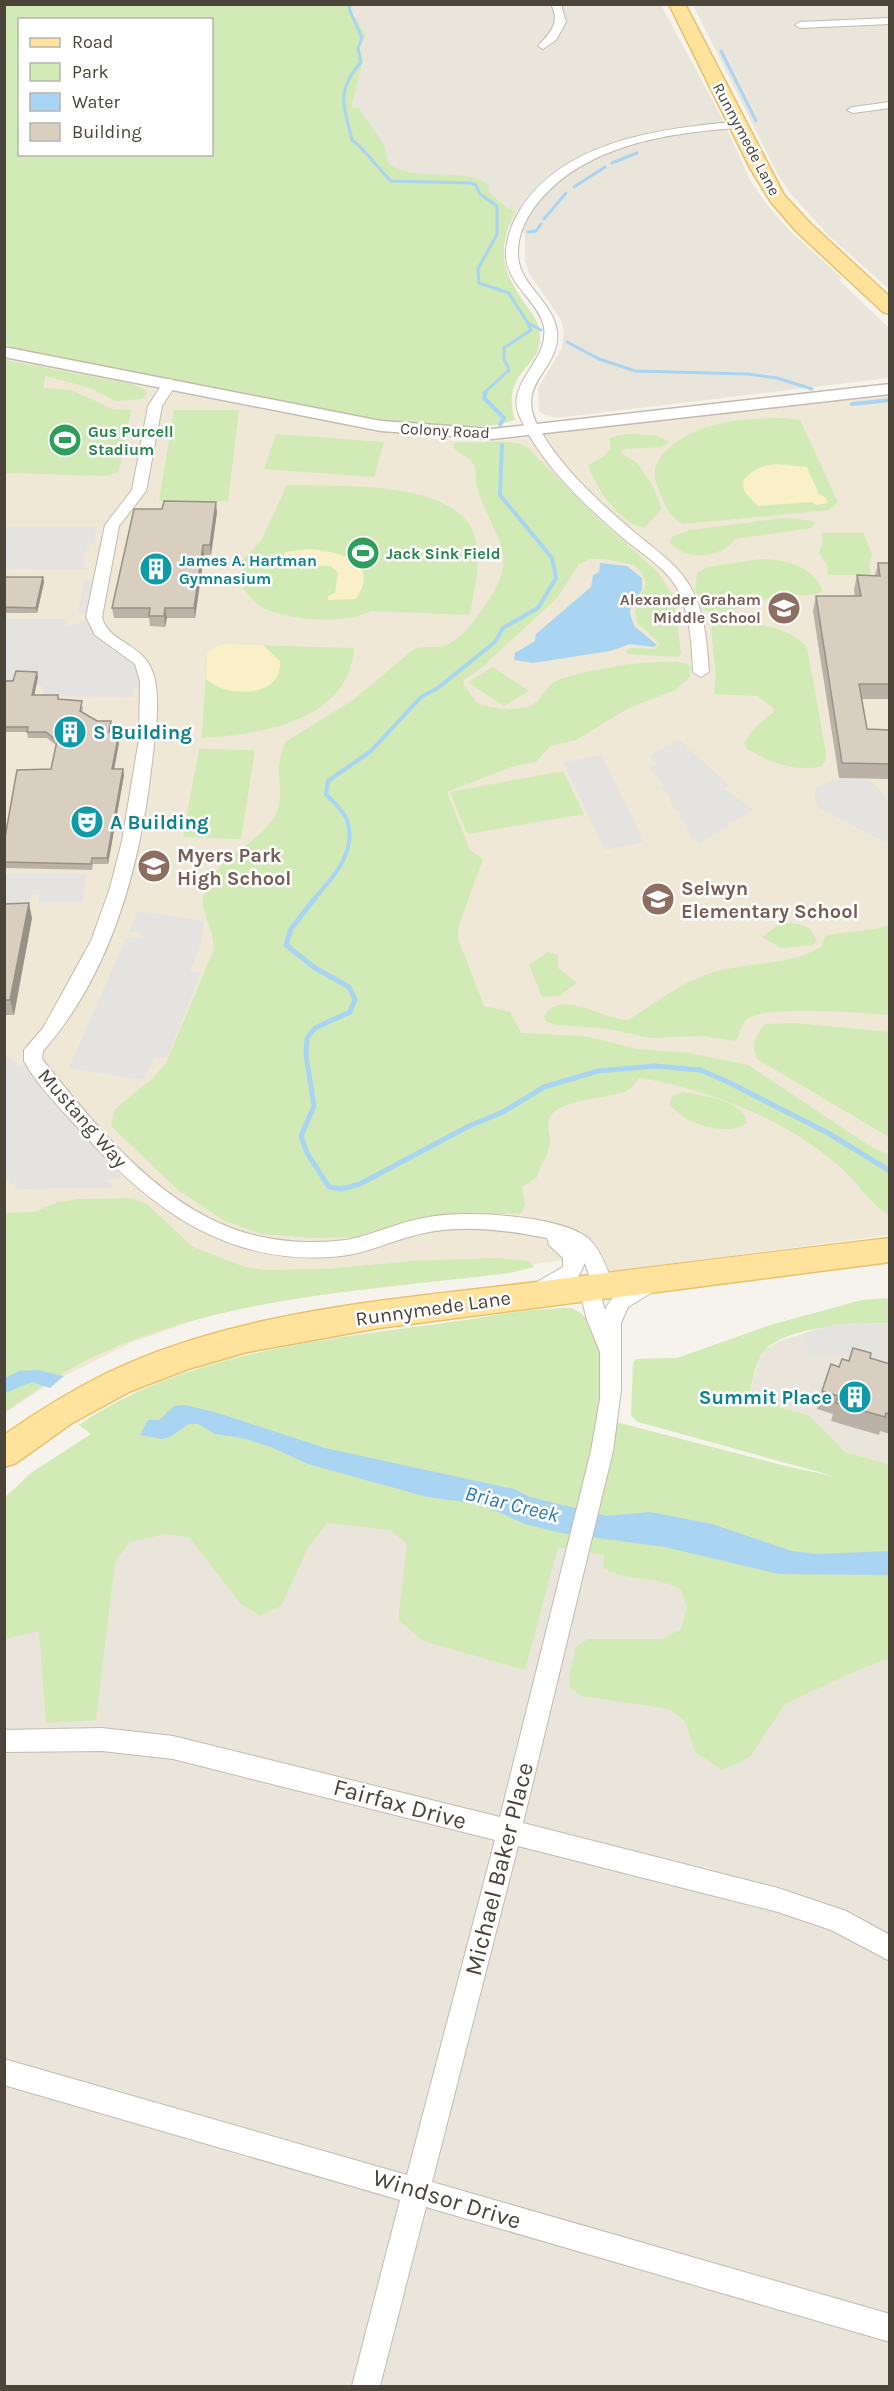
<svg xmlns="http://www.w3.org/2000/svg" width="894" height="2391" viewBox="0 0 894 2391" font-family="Karla,sans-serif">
<rect width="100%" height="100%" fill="#f6f3ec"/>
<g fill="#eae5da">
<polygon points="351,5 661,5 722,118 750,180 765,202 789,230 842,278 838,279 889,328 889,378 557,418 545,415 539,411 538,388 562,348 564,330 561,320 529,273 525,261 525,234 500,218 404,188 364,186 331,188 349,123 358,47 355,14 350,10"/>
<polygon points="693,5 889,5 889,289 828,235 791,194 777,173"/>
<polygon points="889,1323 889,1464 845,1452 808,1415 748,1398 759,1361 765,1350 779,1341 816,1330"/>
<polygon points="55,1470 889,1581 889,2386 5,2386 4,1498 31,1473"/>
</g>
<polygon fill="#efe8d6" points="5,359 377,432 453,441 506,440 531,437 530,435 889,394 889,1235 595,1274 589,1257 342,1290 241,1308 192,1321 131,1343 54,1381 5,1413"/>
<g fill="#d2eab5" fill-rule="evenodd">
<path d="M 4,5 L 351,5 L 350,10 L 366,35 L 358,47 L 363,60 L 351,108 L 359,108 L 384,145 L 388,163 C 418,185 458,164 489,185 L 488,191 L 508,209 L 515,211 C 496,253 502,271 528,308 C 535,317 540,325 540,337 C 541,369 500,371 515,420 C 478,431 440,427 402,424 L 19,350 L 5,344 ZM 20,20 L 212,20 L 212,154 L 20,154 Z"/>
<polygon points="5,360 132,384 146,390 147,394 142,399 116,401 90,388 46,376 43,388 72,390 112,409 131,410 119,471 107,476 5,473"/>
<polygon points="174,410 239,410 228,501 159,501"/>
<path d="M 784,418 L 800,420 L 838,502 L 829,510 L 683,524 C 670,518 664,503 659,491 C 651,472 654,461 670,447 C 703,420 742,419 784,418 Z"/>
<polygon points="276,434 384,442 374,477 264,469"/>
<path d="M 625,434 L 654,435 L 670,442 L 661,447 L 625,449 L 620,452 L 637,463 L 653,486 L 662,509 L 645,527 C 621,527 595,486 588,465 L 603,457 L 611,449 L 609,438 Z"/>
<path d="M 461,442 C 483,445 510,436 529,449 L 606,526 L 658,572 L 674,598 L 681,653 L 678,657 L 628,654 L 626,651 L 630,648 L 655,649 L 660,644 L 637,622 L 635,611 L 646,583 L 642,573 L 634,565 L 604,559 L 590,559 L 579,564 L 557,598 L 481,668 L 464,680 L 463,684 L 477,703 C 489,709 524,713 535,703 C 544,696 546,685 558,680 C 582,671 669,654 691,666 L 690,677 L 675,690 L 629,708 L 576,740 L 550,746 L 536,762 L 514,766 L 447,792 L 470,850 L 483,859 L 458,928 L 458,938 L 484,1006 L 510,1012 L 521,1033 L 585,1036 L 638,1049 L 689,1053 L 748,1065 L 868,1145 L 889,1155 L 889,1215 C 877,1210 851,1176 838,1165 C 784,1119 716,1093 648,1079 L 639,1078 C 635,1083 632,1088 626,1091 C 608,1099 556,1099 549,1119 C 546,1128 552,1138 549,1147 C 547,1158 539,1166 537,1177 L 522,1187 L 525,1204 L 522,1213 L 422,1218 L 353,1237 L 312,1238 L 262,1234 L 225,1221 L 178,1190 L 111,1126 L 114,1110 L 153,1078 L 166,1063 L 214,949 C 214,931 202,913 203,900 C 208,858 258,848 276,814 C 283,800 279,783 279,769 C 279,759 282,751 285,742 L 353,700 L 414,649 C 424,645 436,649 446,645 C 459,640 471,625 479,614 C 522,555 500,551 478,491 C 474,481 479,470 471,461 C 466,455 458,453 453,447 L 455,443 Z"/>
<path d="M 287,485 C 335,487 458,478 475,537 C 482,562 474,590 470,615 L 371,611 C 344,625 290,620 263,608 C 255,604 250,595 243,589 L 244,559 L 262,539 Z"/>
<path d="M 783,518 L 814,521 L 815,524 L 811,528 L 735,539 C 722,558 685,562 670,542 L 672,537 L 690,530 Z"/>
<polygon points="821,533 863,533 872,554 869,565 871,575 828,575 827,565 819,553 823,541"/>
<path d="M 761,559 C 785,559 813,566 823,591 C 811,598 795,593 782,595 C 761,598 726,618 704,610 L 695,589 L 697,573 L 708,567 Z"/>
<path d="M 721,623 C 753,623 784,624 807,647 L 825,748 L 826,759 L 822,766 C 795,773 770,762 747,749 L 744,743 C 751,731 761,720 773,713 L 774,709 L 758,696 L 714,694 L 716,675 L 711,630 L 712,626 Z"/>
<path d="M 221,644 L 354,648 C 349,722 260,734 202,738 L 207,652 Z"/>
<polygon points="493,667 529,691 504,706 468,682"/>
<polygon points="199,749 255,750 241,839 183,837"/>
<polygon points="563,771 584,814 467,834 450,792"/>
<path d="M 781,923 C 798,923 812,924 817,942 L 812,945 L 781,948 L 762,937 Z"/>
<path d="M 884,926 L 889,926 L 889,1015 C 863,1013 769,1005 749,1018 C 740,1024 741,1034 735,1041 L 702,1036 L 651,1038 L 603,1028 L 557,1025 L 545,1021 L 544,1016 C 562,988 600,1019 628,1020 C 659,1001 686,978 722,970 C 755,962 793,965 822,946 C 822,945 824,938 825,937 C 829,932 871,932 884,926 Z"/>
<polygon points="548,952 558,955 558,968 577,983 559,996 542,997 529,965"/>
<path d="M 795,1023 L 889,1032 L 889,1137 L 757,1059 C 751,1044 755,1036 765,1024 Z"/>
<path d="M 682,1092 C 701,1095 745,1100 747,1123 C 727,1138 683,1123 669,1104 L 672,1097 Z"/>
<path d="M 131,1198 L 147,1204 L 193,1247 L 245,1267 L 264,1270 L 327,1269 L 411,1261 L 496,1258 L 528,1261 L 534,1267 L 509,1273 C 374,1290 227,1296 102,1353 C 67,1368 35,1391 5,1412 L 4,1213 L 34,1212 L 58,1202 L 80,1199 Z"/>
<path d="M 886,1298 L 889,1299 L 889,1323 C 857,1324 789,1325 765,1350 C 755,1362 753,1383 748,1398 L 808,1415 L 845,1452 L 889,1464 L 889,1658 L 860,1669 L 785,1704 L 750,1757 L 722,1770 L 695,1752 L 685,1721 L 669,1709 L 582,1696 L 570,1688 L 569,1677 L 576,1647 L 588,1639 L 662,1639 L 681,1629 L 687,1608 L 681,1590 C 657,1575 627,1582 603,1568 L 604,1555 L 558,1547 L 525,1670 L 423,1641 L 398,1620 L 407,1544 L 390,1530 L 327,1523 L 308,1548 L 281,1606 L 260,1616 L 240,1603 L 189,1537 L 165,1534 L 130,1542 L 115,1561 L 96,1720 L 46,1723 L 39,1631 L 5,1639 L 5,1498 L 31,1473 L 91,1434 L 79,1425 C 184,1353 321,1340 444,1323 C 486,1318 529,1307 571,1308 C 608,1321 602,1386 597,1417 L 781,1465 L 837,1477 L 638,1422 L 631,1415 L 633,1363 L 636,1359 L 677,1358 L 770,1325 L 862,1300 Z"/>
</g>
<g fill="#f9efc9">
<path d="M 777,464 L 807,467 L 819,494 L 826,498 L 828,503 L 817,505 L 811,502 L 758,506 L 744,491 L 743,481 C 752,469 762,466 777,464 Z"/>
<path d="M 309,549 C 338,551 382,562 356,599 L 328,600 L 328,596 L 335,593 L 338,573 L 331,566 L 295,565 L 286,569 L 280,567 L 285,552 Z"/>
<path d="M 221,644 L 263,645 L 280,661 C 283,699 225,698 206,679 L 207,652 Z"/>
</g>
<g fill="#e5e3e0">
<polygon points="5,527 95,527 96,540 83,553 83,566 89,570 5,569"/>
<polygon points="84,580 108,580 102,618 107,630 134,647 149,663 153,675 153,688 133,689 133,697 43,696 43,687 36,685 38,678 14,686 5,686 5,619 67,619 68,626 83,622 87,613 78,613"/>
<polygon points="678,739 730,786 724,789 754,809 699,844 690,838 686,824 678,817 681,814 673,808 669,795 661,788 665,786 649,768 658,764 649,757"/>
<polygon points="601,755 644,842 605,850 563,762"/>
<polygon points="833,779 870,780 884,795 889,802 889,844 817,807 814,795 817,788"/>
<polygon points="5,874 86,874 82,903 38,903 39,894 31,894 29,903 5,903"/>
<polygon points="138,911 204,921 200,945 190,971 201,973 167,1058 155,1057 143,1080 69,1068 126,938 141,938 141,933 129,931"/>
<polygon points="5,1055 26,1069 122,1178 107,1180 115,1188 18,1189 5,1177"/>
<polygon points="853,1323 889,1325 889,1368 852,1353 822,1358 811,1356 803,1333 833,1325"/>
</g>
<g fill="#a9d4f2">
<polygon points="600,563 627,566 642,578 642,590 631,604 630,613 634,626 657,645 653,647 630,644 610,651 533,663 514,660 515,653 535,641 536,634 591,587 593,575 599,572"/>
<polygon points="38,1370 64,1376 50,1388 32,1382 5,1393 5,1378 19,1371"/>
<polygon points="185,1405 218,1413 325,1448 514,1489 530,1497 607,1516 650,1512 712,1524 792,1551 819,1554 889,1551 889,1575 779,1574 665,1547 561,1533 525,1524 480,1504 427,1497 308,1464 271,1447 242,1438 215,1434 198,1424 189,1424 170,1437 162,1439 140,1435 148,1420 159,1420 174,1406"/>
</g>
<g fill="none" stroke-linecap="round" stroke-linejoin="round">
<g stroke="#a9d4f2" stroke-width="3">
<path d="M 351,4 L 349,8 L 362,38 L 358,48 L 361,62 C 335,93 344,104 352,140 C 368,152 376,167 391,181 L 470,183 L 476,185 L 480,194 L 497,206 L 497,234 L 478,269 L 479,283 L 509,293 C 516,307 525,315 531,330 L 504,348 L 504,359 L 509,370 L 484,393"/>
<polyline points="721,51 756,121"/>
<polyline points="612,163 637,153"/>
<polyline points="574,187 605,167"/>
<polyline points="544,219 566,193"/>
<polyline points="528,232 536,231 541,224"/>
<polyline points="528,323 541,330"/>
<polyline points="567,342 599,359 635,371 748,374 777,378 812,389"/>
</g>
<g stroke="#a9d4f2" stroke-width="4">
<polyline points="486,392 484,398 504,418 500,425"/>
<polyline points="852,404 890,400"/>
<path d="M 314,899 C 332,879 358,851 347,820 C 344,811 332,801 326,794 L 328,781 L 371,751 L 421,697 L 438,688 L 495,642 L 503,628 L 538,608 L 556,578 L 552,558 L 500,495 L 502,445"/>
</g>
<polyline stroke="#a9d4f2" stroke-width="5" points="315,898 291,929 286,945 315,968 349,987 355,999 350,1012 315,1028 307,1038 306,1055 314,1106 301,1136 307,1153 329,1187 342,1189 360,1184 469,1126 503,1112 544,1087 598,1071 655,1066 700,1070 726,1081 828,1133 890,1171"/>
<g stroke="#c2bbae" stroke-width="2">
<g id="minor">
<path d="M 551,4 L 561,4 L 566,22 L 556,40 L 543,49 L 538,46 C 550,33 561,23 551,4 Z"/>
<polygon points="890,18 890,24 800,28 795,25 800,22"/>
<polygon points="890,102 890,108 853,113 847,110 853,107"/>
<path d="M 721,123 L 737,122 L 743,125 L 737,128 C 669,133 589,144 541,199 C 527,215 517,234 518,256 C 520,286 554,302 557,332 C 561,371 513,382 539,428 C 561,468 599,502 633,531 C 654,549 678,564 691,588 C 705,613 707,644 709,672 L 701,677 L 693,672 C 692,644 690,613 677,588 C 665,567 642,554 624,539 C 585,505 540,464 519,415 C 505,381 553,359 543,323 C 535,299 508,284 506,257 C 505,239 512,224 520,210 C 561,144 651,130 721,123 Z"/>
<path d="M 170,379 L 177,383 L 162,406 L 146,491 L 119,526 L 102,617 C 109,646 147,641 155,680 C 160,706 155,735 152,762 C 141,863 112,973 43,1051 L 42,1059 C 97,1127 159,1207 246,1233 C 277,1242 314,1244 346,1240 C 374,1235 400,1221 429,1217 C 465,1210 559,1215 588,1238 C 601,1250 608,1270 613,1286 L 610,1292 L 600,1293 L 605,1310 C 614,1291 630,1282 649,1276 L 656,1278 L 659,1284 L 656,1290 L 628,1307 L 621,1323 L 621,1390 L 613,1451 L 523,1823 L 778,1888 L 846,1911 L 890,1935 L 890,1961 L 831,1930 L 778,1912 L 518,1846 L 432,2182 L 890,2314 L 890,2342 L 426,2207 L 380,2386 L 352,2386 L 400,2200 L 4,2085 L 4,2059 L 407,2175 L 495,1840 L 173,1759 L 102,1751 L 4,1752 L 4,1730 L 102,1728 L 173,1736 L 500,1817 L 591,1451 L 600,1399 L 600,1352 L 587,1320 L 579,1288 L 582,1282 L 591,1281 L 585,1263 C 584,1265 580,1275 576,1279 C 568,1290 547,1299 535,1295 L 532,1289 L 535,1283 L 563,1267 L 563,1258 L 549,1245 L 547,1238 C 507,1230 460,1224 420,1234 C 393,1240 368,1253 341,1256 C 228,1268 149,1208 78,1128 C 60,1108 37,1085 24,1061 L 24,1050 L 43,1028 L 91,941 L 110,888 L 122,841 L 139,739 L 140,681 L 135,664 L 95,635 L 86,617 L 105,525 L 132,490 L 148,406 L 165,380 Z"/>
</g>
</g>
<g stroke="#c2bbae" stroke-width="3">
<polygon id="tertiary" points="4,347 381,421 492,429 890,384 890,394 492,439 381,431 4,357"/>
</g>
<g stroke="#e6c16a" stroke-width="3">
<g id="primary">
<polygon points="669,4 685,4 784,195 810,223 890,297 890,314 883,312 796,231 771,202 750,168"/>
<path d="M 890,1238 L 890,1262 L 379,1328 L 247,1352 L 188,1369 L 131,1391 L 72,1423 L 16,1463 L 4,1467 L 4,1435 C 38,1411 71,1391 107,1373 C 236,1311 388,1300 529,1283 C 649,1267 769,1252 890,1238 Z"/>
</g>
</g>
<use href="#minor" fill="#fff" fill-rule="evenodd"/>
<use href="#tertiary" fill="#fff" fill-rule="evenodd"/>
<use href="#primary" fill="#ffe39c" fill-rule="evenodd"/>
</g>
<g fill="#bab2a6">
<polygon points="217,512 211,555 204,555 195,618 167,618 165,627 150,626 149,618 114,618 112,608"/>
<polygon points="878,563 890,563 890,699 861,699 867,729 890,730 890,779 839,778 813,611 816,596 855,596 854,590 857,575 875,575"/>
<polygon points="4,577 43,577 44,582 37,613 4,613"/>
<polygon points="38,677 34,695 58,695 59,699 83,707 82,712 97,721 111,721 112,727 111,732 114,738 119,743 114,769 123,769 124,775 108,864 93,864 92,870 4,868 4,843 51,769 56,745 47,738 28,738 27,732 4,732 4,681"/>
<polygon points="4,904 32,918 14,1015 4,1015"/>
<polygon points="870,1358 890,1364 890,1434 880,1431 879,1435 831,1421 833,1414 817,1409 822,1391 839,1367 849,1361"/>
</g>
<g fill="#979187">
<polygon points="216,502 217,512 211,555 210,545"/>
<polygon points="203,545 204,555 195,618 194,608"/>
<polygon points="43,577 44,582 37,613 36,608"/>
<polygon points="165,608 167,618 165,627 164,616"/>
<polygon points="37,672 38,677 33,701 32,695"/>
<polygon points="118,738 119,743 113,775 112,769"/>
<polygon points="123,769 124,775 108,864 107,858"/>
<polygon points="29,903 32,918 14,1015 10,1000"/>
</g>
<g fill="#d8cfc1" stroke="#979187" stroke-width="1.5">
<polygon points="164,501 216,502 210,545 203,545 194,608 165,608 164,616 149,616 150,608 112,608 134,509 162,509"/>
<polygon points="878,563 890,563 890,684 859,684 867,729 890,730 890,764 842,763 816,596 861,596 857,575 880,576"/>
<polygon points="4,577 43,577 36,608 4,607"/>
<polygon points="16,671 37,672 32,695 58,695 58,699 82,701 80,711 97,721 111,721 109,732 114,732 112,738 118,738 112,769 123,769 107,858 92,858 91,864 4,862 4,843 17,770 51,769 57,741 46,732 27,732 28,727 4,727 4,681 13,681"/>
<polygon points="29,903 10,1000 4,1000 4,904"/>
<polygon points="853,1348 871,1353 870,1358 890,1364 890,1414 886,1413 885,1417 836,1403 838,1396 822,1391 831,1364 839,1367 842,1359 849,1361"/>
</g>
<defs>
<g id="stadium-disc" transform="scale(1.725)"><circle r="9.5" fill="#2e9e5b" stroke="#fff"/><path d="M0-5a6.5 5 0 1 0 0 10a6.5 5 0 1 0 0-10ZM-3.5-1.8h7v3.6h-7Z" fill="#fff"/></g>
<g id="building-disc" transform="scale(1.725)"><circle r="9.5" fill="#0f9aa8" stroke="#fff"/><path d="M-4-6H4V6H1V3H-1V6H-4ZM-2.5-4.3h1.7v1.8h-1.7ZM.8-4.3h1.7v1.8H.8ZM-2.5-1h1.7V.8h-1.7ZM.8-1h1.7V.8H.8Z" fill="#fff"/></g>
<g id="school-disc" transform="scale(1.725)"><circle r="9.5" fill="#8d6e63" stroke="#fff"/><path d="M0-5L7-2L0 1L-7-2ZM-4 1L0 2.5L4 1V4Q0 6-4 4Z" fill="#fff"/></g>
<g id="theatre-disc" transform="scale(1.725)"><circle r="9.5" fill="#0f9aa8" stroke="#fff"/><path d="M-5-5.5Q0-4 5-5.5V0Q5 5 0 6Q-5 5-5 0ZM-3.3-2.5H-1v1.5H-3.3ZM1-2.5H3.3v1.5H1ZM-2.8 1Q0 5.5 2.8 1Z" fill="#fff"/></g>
</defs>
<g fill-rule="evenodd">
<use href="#stadium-disc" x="65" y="440"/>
<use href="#stadium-disc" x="363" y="553"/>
<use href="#building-disc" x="156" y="569"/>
<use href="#school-disc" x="784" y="608"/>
<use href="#building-disc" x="70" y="732"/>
<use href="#theatre-disc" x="87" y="822"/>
<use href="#school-disc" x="154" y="866"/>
<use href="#school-disc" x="658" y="899"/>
<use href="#building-disc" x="855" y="1397"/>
</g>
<g text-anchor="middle" stroke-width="5" stroke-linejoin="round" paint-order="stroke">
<g font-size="16" fill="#4b4439" stroke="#fff">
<text transform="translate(747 139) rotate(62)" y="6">Runnymede Lane</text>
<text transform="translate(445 430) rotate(3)" y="6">Colony Road</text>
</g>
<g font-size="16" font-weight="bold" fill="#27864d" stroke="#fff" text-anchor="start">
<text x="88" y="437">Gus Purcell<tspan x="88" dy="18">Stadium</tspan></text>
<text x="386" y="559">Jack Sink Field</text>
</g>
<g font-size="16" font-weight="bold" fill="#0d838f" stroke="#fff" text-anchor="start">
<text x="179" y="566">James A. Hartman<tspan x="179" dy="18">Gymnasium</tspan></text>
</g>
<g font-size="16" font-weight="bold" fill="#785e54" stroke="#fff" text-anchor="end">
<text x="761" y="605">Alexander Graham<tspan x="761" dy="18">Middle School</tspan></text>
</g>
<g font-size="20" font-weight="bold" fill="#0d838f" stroke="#fff" text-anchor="start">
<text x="93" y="739">S Building</text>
<text x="110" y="829">A Building</text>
<text x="832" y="1404" text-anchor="end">Summit Place</text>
</g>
<g font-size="20" font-weight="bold" fill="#785e54" stroke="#fff" text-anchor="start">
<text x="177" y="862">Myers Park<tspan x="177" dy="23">High School</tspan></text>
<text x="681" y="895">Selwyn<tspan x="681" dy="23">Elementary School</tspan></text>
</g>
<g font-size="20" fill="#4b4439" stroke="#fff">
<text transform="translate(83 1118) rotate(49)" y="7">Mustang Way</text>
<text transform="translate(433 1308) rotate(-8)" y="7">Runnymede Lane</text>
</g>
<g font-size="21" font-style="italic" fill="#2e7ab2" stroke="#fff">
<text transform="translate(512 1504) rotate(14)" y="7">Briar Creek</text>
</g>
<g font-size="24" fill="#4b4439" stroke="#fff">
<text transform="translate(400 1804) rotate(15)" y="8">Fairfax Drive</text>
<text transform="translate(499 1869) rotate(-76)" y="8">Michael Baker Place</text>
<text transform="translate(447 2199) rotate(17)" y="8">Windsor Drive</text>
</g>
</g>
<rect width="894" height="2391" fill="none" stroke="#4b4439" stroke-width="12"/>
<rect x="18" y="18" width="195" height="138" fill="#ffffff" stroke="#b7b4b0" stroke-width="1.5"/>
<rect x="30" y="38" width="30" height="9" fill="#ffe39c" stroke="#b7b4b0" stroke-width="1.5"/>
<text x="72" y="48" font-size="18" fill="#4b4439">Road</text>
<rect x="30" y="63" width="30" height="18" fill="#d2eab5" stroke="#b7b4b0" stroke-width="1.5"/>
<text x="72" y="78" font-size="18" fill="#4b4439">Park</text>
<rect x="30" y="93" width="30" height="18" fill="#a9d4f2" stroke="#b7b4b0" stroke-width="1.5"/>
<text x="72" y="108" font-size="18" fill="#4b4439">Water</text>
<rect x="30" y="123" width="30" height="18" fill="#d8cfc1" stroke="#b7b4b0" stroke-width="1.5"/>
<text x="72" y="138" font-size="18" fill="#4b4439">Building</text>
</svg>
